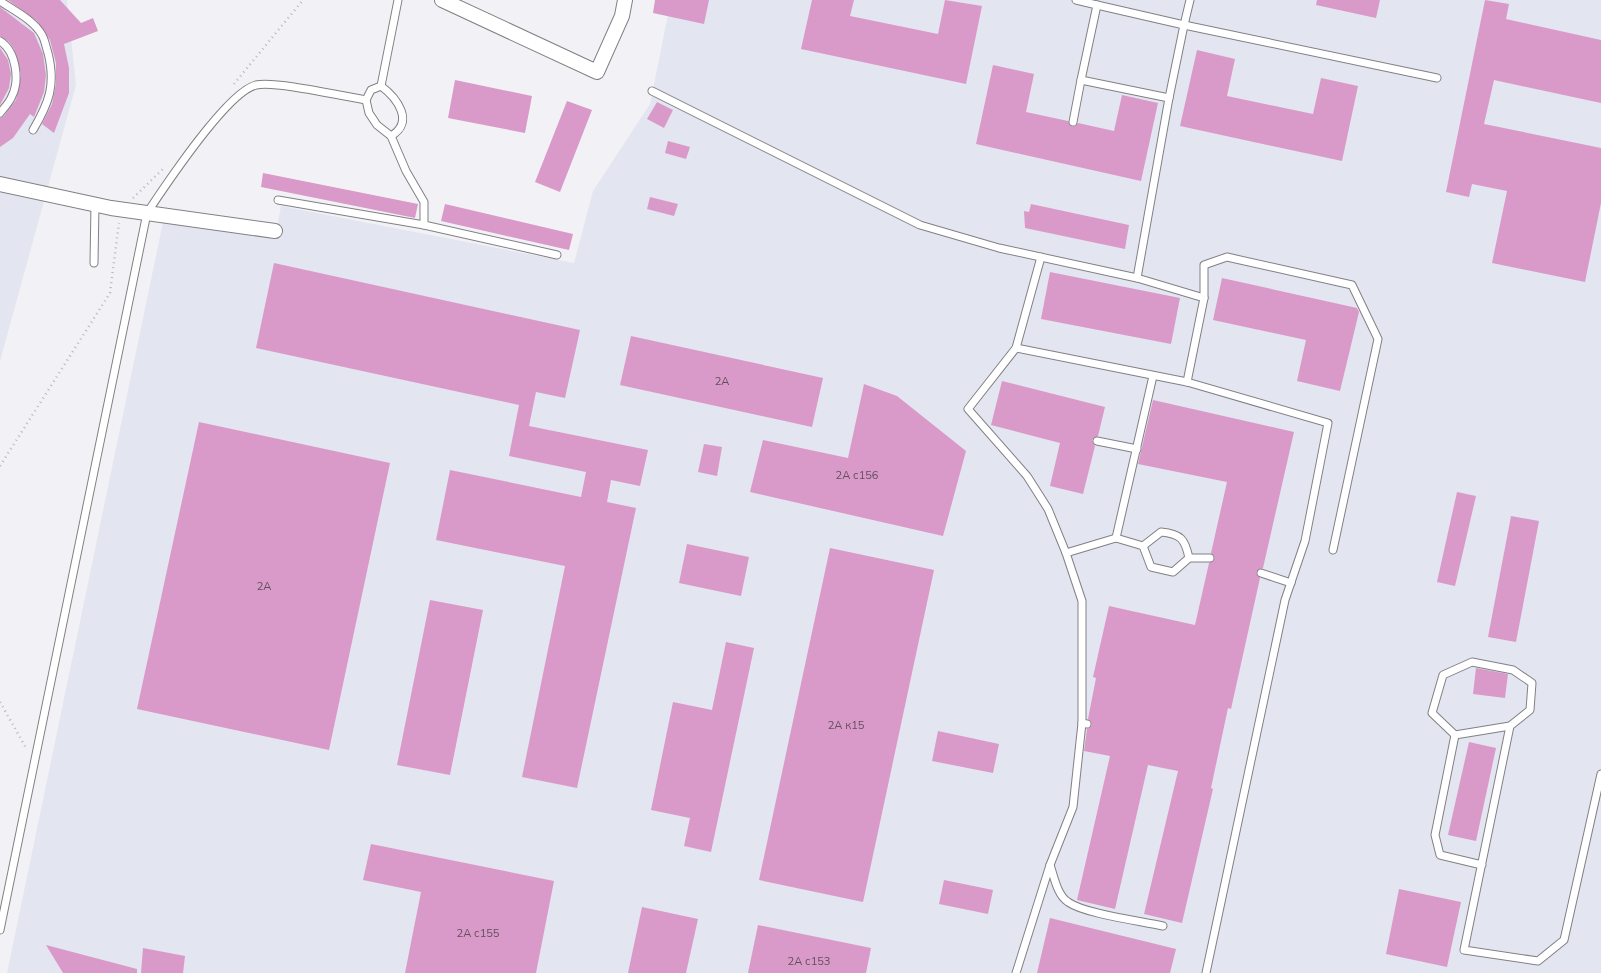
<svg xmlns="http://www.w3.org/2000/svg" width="1601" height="973" viewBox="0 0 1601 973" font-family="Mulish,sans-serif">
<rect width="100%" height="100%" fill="#f2f2f6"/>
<g fill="#e3e5f0">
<polygon points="0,0 67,0 76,85 0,361"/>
<polygon points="671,0 1601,0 1601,973 7,973 163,222 275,238 281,206 574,263 593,191 650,104"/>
</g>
<g fill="#da9ac9">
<polygon points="8,0 60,0 81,23 93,18 98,31 64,44 69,68 69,93 54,133 42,124 52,104 56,84 56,63 50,40 37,21"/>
<polygon points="655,0 709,0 704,24 653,13"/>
<polygon points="812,0 854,0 850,16 938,34 945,0 982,6 966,84 801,49"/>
<polygon points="1317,0 1380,0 1376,18 1316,5"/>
<polygon points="1485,0 1509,4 1506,19 1601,40 1601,103 1494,80 1484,124 1601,148 1601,203 1585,282 1492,263 1507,191 1472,184 1469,197 1446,192"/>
<polygon points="0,7 34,33 43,54 46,75 44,92 34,117 30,114 13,138 0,147 0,118 4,116 16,100 21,74 14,49 9,42 0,36"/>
<polygon points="0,48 8,60 11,74 9,88 0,105"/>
<polygon points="1197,50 1235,59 1227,96 1313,114 1321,78 1358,86 1342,161 1180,126"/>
<polygon points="993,65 1034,74 1026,112 1068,121 1072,127 1078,123 1114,131 1122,95 1158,103 1141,181 976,144"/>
<polygon points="455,80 532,96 525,133 448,118"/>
<polygon points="567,101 592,110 560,192 535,182"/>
<polygon points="657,102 673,110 664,128 647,119"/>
<polygon points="668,141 690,147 686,159 665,153"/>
<polygon points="263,173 418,204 415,218 261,187"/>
<polygon points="650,197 678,204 674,216 647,209"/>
<polygon points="445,204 573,234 569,250 441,221"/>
<polygon points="1031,204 1129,225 1125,249 1025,228 1024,211 1029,212"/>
<polygon points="274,263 580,330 565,398 536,392 529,426 648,450 640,486 611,480 607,502 636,508 577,788 522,777 565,566 436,540 450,470 581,497 586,472 509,456 519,405 256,348"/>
<polygon points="1050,272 1180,298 1171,344 1041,319"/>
<polygon points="1222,278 1357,308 1359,312 1340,391 1297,381 1306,340 1213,320"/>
<polygon points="631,336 823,378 812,427 620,385"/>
<polygon points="1002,381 1105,407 1098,436 1092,440 1095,446 1083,494 1050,486 1060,443 991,425"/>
<polygon points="864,384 897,396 966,451 943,536 750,492 763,440 848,458"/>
<polygon points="1153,400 1294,432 1263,568 1256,572 1260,578 1231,709 1228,708 1211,788 1213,789 1182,923 1144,914 1178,771 1148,765 1115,909 1077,900 1110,756 1084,751 1087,729 1092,725 1088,719 1096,678 1093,677 1109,606 1195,625 1209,563 1215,558 1211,553 1227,482 1138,464"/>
<polygon points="199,422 390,463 329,750 137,709"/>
<polygon points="704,444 722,447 717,476 698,472"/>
<polygon points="1457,492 1476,496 1455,586 1437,582"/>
<polygon points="1511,516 1539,521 1516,642 1488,637"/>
<polygon points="687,544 749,557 741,596 679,583"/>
<polygon points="830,548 934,570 863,902 759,880"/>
<polygon points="430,600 483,610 450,775 397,765"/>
<polygon points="726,642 754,648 711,852 684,846 690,818 651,810 673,702 712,710"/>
<polygon points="1476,668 1508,674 1505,698 1473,694"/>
<polygon points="938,731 999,744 993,773 932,761"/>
<polygon points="1469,742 1496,748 1476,841 1448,835"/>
<polygon points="371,844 554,881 536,973 405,973 421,892 363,880"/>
<polygon points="944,880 993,890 988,914 939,904"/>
<polygon points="1399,889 1461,902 1447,967 1386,954"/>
<polygon points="642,907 698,919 686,973 628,973"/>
<polygon points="1050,918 1176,949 1170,973 1037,973"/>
<polygon points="758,925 871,948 866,973 748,973"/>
<polygon points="46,945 137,969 137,973 63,973"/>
<polygon points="143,948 185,956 183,973 141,973"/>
</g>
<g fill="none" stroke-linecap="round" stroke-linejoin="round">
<g stroke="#818185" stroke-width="9">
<g id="lane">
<polyline points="1076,0 1097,5 1081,80"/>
<polyline points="1190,0 1184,25 1437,78"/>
<path d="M 0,1 C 13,10 34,20 42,35 C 45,40 46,47 48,53 C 56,85 49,103 33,130"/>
<polyline points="1097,5 1184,25 1169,98"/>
<path d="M 0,41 C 16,51 20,80 12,96 C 10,102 4,108 0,113"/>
<polyline points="381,86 371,90 366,100 369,113 377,125 391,136 406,171 424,202 424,225 557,255"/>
<polyline points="381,86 398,0"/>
<path d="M 381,86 C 397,98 415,122 391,136"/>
<polyline points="652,91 920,225 999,248 1137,278"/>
<polyline points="1073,122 1081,80 1169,98 1137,278 1204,298 1187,382"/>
<polyline points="278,200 424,225"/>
<polyline points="1041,257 1016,348 968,409 1027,476 1048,509 1066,553"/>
<polyline points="94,263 95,204"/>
<polyline points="1204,298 1204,265 1227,257 1352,285 1378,339 1333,550"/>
<polyline points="1016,348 1187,382 1328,423 1305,541 1285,600 1206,973"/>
<polyline points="1097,441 1137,449"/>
<polyline points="1116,538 1153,376"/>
<path d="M 1143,546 L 1161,532 C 1181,534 1185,539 1189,558"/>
<polyline points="1261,573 1291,583"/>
<path d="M 1082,723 L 1073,807 L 1050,865 C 1054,876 1057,895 1068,902 C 1085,914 1141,921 1163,926"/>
<polyline points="1087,724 1082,723 1082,601 1066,553 1116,538 1143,546 1151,567 1173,572 1189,558 1210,558"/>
<polyline points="1455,735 1510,726"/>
<polyline points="1482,865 1440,855 1435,835 1455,735 1432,713 1443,675 1472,662 1513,670 1532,683 1530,710 1510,726 1464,950 1538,961 1564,940 1601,774"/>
<path d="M 0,930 L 147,213 C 165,186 227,92 256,85 C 277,81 341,96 366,100"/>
<polyline points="1016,973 1050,865"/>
</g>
</g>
<g stroke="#818185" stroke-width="16">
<g id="street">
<polyline points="442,0 597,72 622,16 625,0"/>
<polyline points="0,184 111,208 275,231"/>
</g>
</g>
<g stroke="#b8b8bb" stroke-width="2.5" stroke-dasharray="1 4" stroke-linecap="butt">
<polyline points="234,84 303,0"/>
<polyline points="133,198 163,169"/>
<polyline points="0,466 110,293 119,223"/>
<polyline points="0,702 26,748"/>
</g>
<use href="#lane" stroke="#fff" stroke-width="7"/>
<use href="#street" stroke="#fff" stroke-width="14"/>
</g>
<g text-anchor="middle" stroke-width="4" stroke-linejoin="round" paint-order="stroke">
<g font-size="11" fill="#60505d">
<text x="722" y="385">2А</text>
<text x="857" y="479">2А с156</text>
<text x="264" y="590">2А</text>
<text x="846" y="729">2А к15</text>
<text x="478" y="937">2А с155</text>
<text x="809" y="965">2А с153</text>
</g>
</g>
</svg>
